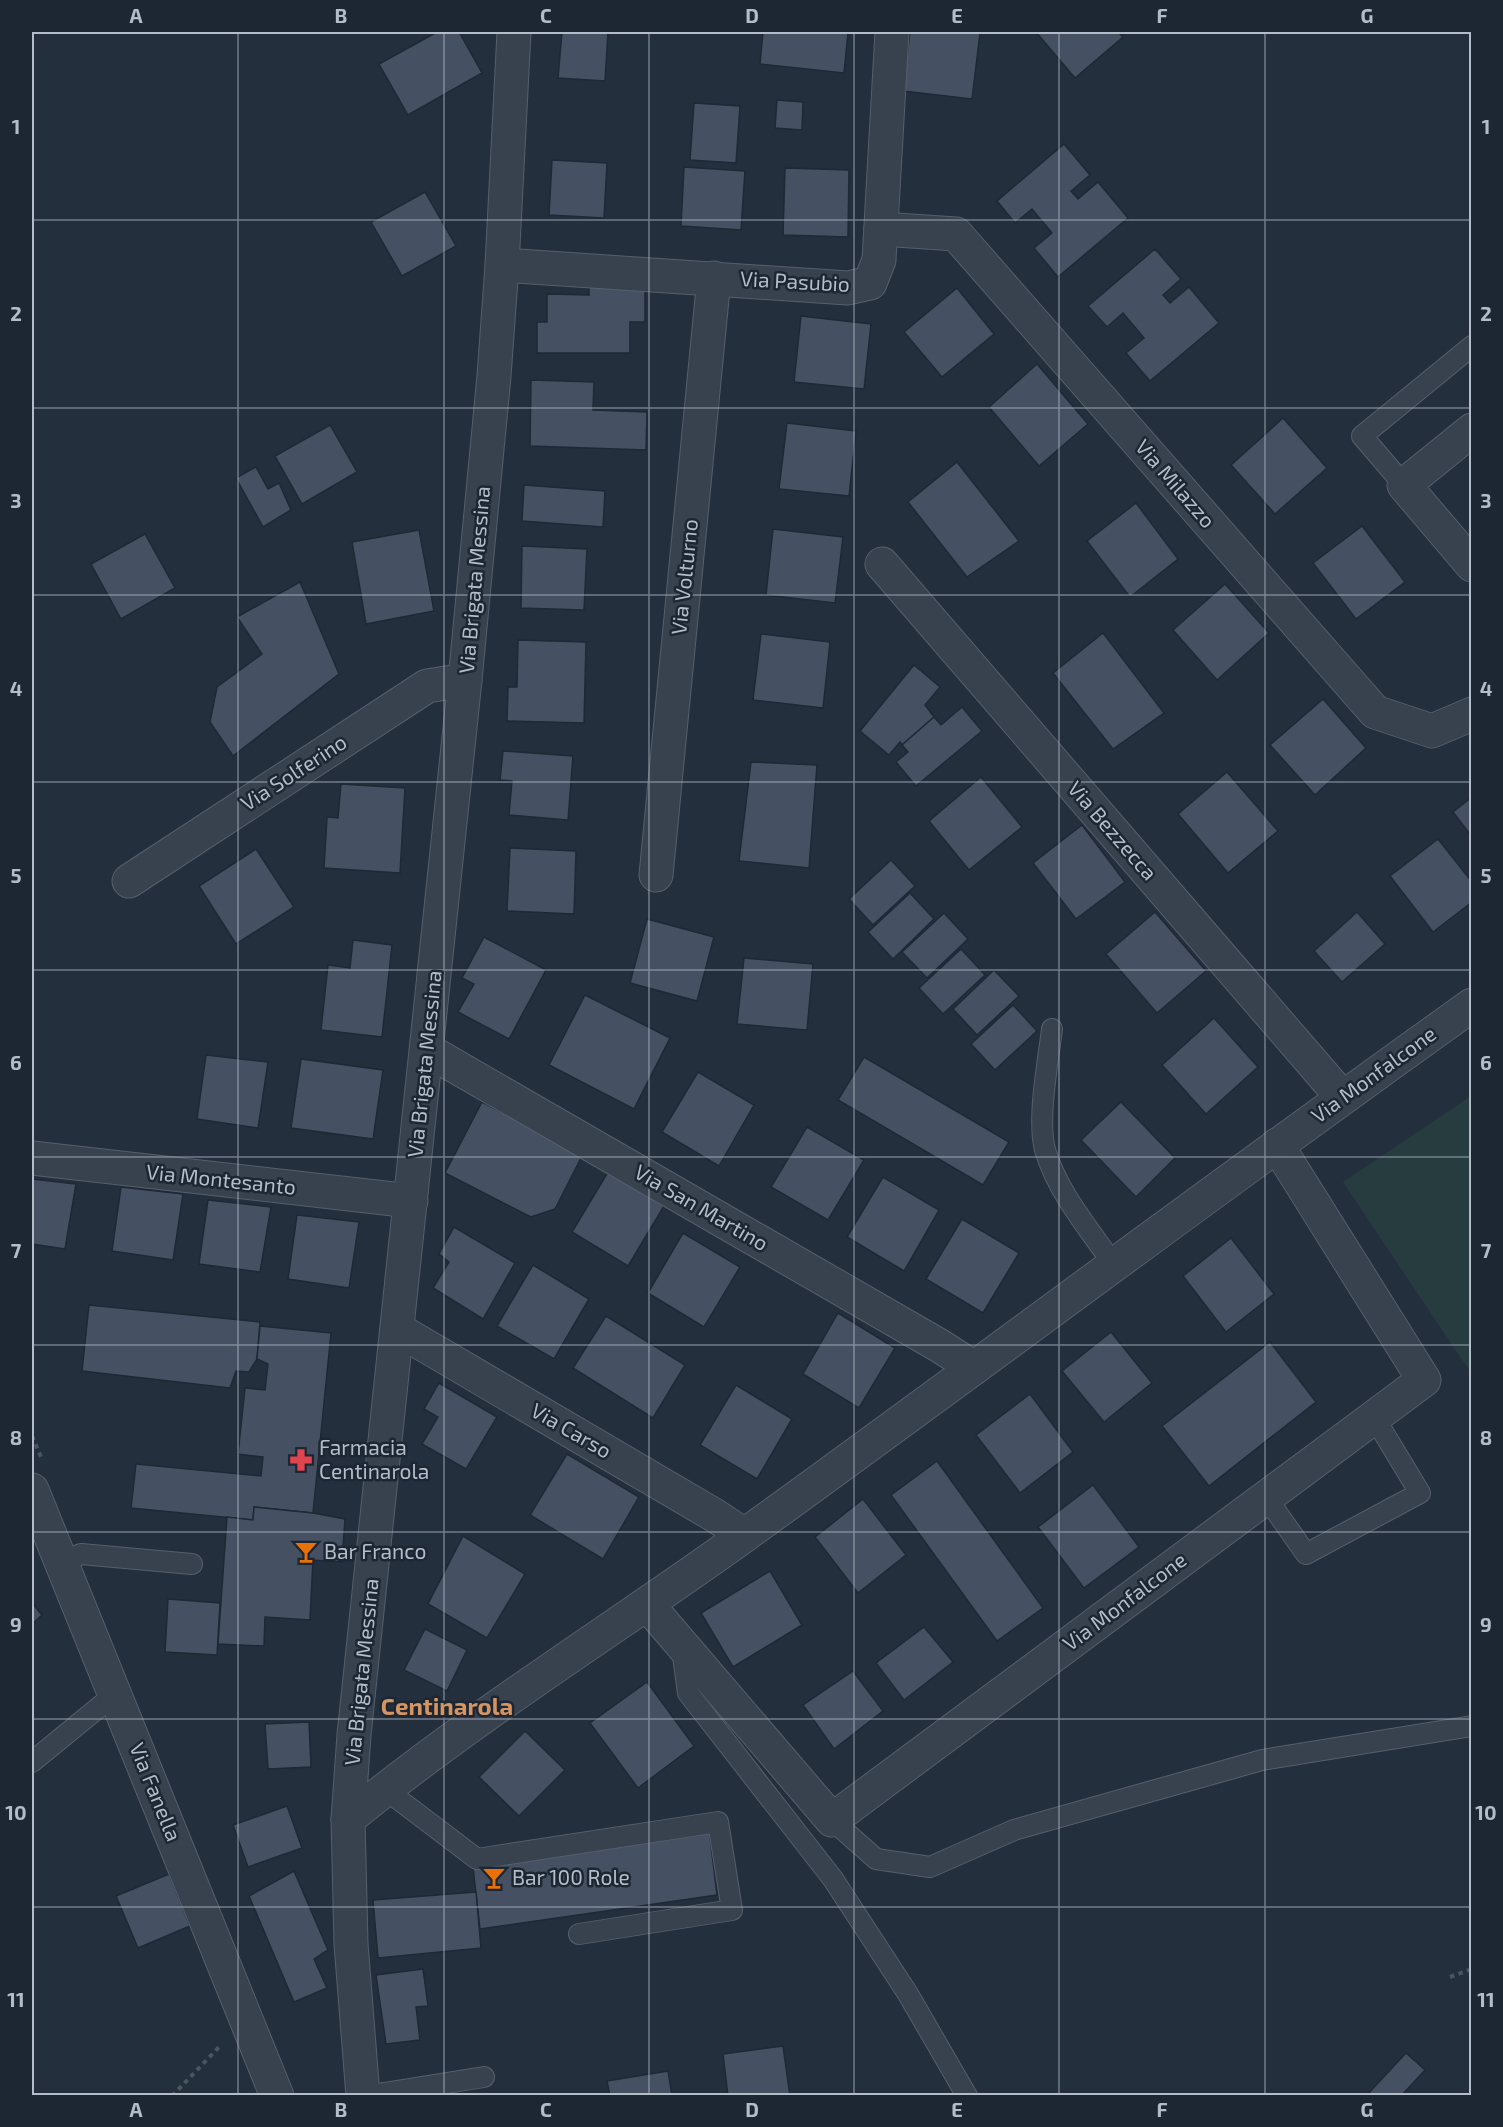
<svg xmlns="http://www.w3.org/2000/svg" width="1503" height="2127" viewBox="0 0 1503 2127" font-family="'Exo 2',sans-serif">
<rect width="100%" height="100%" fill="#242f3e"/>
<polygon fill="#263c3f" points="1471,1096 1471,1373 1343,1182"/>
<g fill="#455162" stroke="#1f2835" stroke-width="1.5">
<polygon points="437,32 459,32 482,73 408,115 379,64"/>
<polygon points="562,32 608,32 605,81 558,78"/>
<polygon points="763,32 829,32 848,33 844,73 760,64"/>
<polygon points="910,32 980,33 972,99 903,91"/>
<polygon points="1036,32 1118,32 1123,37 1075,78"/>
<polygon points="777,100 803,102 802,130 775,128"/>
<polygon points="694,103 740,106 736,163 690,160"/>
<polygon points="1064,144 1090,175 1071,191 1078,199 1098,182 1128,218 1058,277 1034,248 1052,233 1032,209 1015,223 997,201"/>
<polygon points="552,160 607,163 604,218 549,215"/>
<polygon points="684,167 745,171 741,230 681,226"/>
<polygon points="785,168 849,170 848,237 783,235"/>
<polygon points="425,192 456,246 402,276 371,222"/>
<polygon points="1155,249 1181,279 1163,295 1170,303 1189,287 1219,323 1150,381 1126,353 1144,338 1123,313 1107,327 1088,306"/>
<polygon points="589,286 645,286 645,322 630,322 630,353 537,353 537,322 547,322 547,294 589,295"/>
<polygon points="957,288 994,334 942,377 904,332"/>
<polygon points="801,316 871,324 864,389 794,382"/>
<polygon points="1037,364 1088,424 1039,466 989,407"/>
<polygon points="531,380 594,382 593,410 647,412 646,450 530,446"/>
<polygon points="1283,418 1327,468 1275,514 1231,465"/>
<polygon points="787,423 856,431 849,496 779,489"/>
<polygon points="330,425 357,472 302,504 275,456"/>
<polygon points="957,462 1019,541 967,577 908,502"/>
<polygon points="256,467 268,489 279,483 291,510 263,527 236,478"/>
<polygon points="524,485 605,491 603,527 522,521"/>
<polygon points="1136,503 1178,559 1130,597 1087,541"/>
<polygon points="1362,526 1405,582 1356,619 1313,563"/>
<polygon points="773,529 843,537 835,603 766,595"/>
<polygon points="419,530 434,611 366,624 352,542"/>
<polygon points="145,534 175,588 121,619 91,564"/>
<polygon points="522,546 587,549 584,610 521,608"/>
<polygon points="300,582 339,674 233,756 210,722 217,687 262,654 237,617"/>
<polygon points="1225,584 1269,633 1217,680 1173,630"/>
<polygon points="1103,633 1164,713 1113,749 1053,673"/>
<polygon points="761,634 830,642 823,708 753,700"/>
<polygon points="518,640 586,642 584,723 507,721 508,687 517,687"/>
<polygon points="914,665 940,687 925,705 934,717 902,745 900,742 889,755 860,731"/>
<polygon points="1323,699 1366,748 1315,795 1270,745"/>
<polygon points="962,707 982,731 916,786 896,762 908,752 902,745 934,717 941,725"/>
<polygon points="503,751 573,756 568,820 509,815 512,781 500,780"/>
<polygon points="751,762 817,765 809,868 739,861"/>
<polygon points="1227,772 1278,831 1228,873 1178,814"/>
<polygon points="981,777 1022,827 969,870 929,821"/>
<polygon points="341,784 405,788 400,873 324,868 327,817 338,818"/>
<polygon points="1472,797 1472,837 1453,812"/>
<polygon points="1082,825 1125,882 1076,919 1033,863"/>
<polygon points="1438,839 1472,882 1472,902 1433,932 1390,876"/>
<polygon points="510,848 576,851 574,914 507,911"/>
<polygon points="256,849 294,907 236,944 199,886"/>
<polygon points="891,860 915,886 873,925 849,899"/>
<polygon points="910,893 934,919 893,959 868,932"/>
<polygon points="1155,912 1206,971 1157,1013 1106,954"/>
<polygon points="1357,912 1385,944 1342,982 1314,951"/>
<polygon points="944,913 968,939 927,978 902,952"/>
<polygon points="647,919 714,937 697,1001 630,983"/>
<polygon points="484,937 546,970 509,1039 458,1012 474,984 462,978"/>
<polygon points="353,940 392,945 382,1037 321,1030 328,965 350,968"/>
<polygon points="961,949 985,975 943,1014 919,988"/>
<polygon points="744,958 813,964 807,1030 737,1024"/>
<polygon points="994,970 1019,996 977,1035 953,1009"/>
<polygon points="585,995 670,1038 634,1109 549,1065"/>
<polygon points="1013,1005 1037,1031 995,1070 971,1044"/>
<polygon points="1214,1018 1258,1067 1206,1114 1162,1065"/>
<polygon points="206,1055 268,1062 258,1128 197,1119"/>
<polygon points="864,1057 1009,1142 983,1185 838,1100"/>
<polygon points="301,1059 383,1070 373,1139 291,1128"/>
<polygon points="698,1072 754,1105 719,1166 662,1132"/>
<polygon points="482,1102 583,1154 555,1209 531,1217 445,1173"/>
<polygon points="1121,1102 1175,1158 1136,1197 1081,1140"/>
<polygon points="807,1127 864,1160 828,1220 771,1187"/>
<polygon points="608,1172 664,1206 628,1266 572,1232"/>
<polygon points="883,1177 939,1210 904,1271 847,1237"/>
<polygon points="32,1179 76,1184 65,1249 32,1244"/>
<polygon points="121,1187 183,1194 173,1260 112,1251"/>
<polygon points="208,1200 271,1207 260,1272 199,1264"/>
<polygon points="297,1215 359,1222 349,1288 288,1279"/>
<polygon points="962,1219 1019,1253 983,1313 926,1279"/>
<polygon points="454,1227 515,1263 483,1319 433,1288 449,1262 439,1254"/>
<polygon points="683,1233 740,1267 704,1327 648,1293"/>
<polygon points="1231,1238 1274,1294 1226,1332 1183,1276"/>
<polygon points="533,1265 589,1299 554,1359 497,1326"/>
<polygon points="89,1305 260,1322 257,1359 249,1372 236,1371 230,1388 82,1371"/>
<polygon points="838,1313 895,1348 859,1408 803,1374"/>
<polygon points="606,1316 685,1365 653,1418 573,1368"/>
<polygon points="260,1326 331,1333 313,1513 254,1507 253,1520 131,1508 136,1464 261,1476 263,1457 238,1454 245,1388 265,1390 268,1364 257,1359"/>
<polygon points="1111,1332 1152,1383 1104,1422 1062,1371"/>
<polygon points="1270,1342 1316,1402 1209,1486 1162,1426"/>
<polygon points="439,1383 497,1417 466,1469 422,1444 438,1417 424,1409"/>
<polygon points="736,1385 792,1419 757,1479 700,1445"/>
<polygon points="1030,1394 1073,1452 1020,1493 976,1435"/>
<polygon points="567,1454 639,1497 603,1559 530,1515"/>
<polygon points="937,1461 1043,1608 997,1641 891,1495"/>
<polygon points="1093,1485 1139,1547 1084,1588 1038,1527"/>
<polygon points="863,1499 906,1555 858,1593 815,1537"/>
<polygon points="254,1507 313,1513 345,1519 342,1562 313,1560 310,1620 265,1617 264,1646 218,1644 227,1517 253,1520"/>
<polygon points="463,1536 525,1574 487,1638 428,1604"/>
<polygon points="770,1571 802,1625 733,1667 701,1613"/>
<polygon points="168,1599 220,1603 217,1655 165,1652"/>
<polygon points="32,1603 42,1615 32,1624"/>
<polygon points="924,1627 953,1662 904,1700 876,1663"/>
<polygon points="425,1629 467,1650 447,1691 404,1670"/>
<polygon points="853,1671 883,1711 834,1749 803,1705"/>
<polygon points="647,1682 694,1746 638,1788 590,1723"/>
<polygon points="309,1722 311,1767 268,1769 265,1724"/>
<polygon points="525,1731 565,1770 519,1816 479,1777"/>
<polygon points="287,1806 302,1848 248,1867 233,1825"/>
<polygon points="709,1829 717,1895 480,1929 473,1867"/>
<polygon points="294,1871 328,1950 314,1959 327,1988 294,2002 249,1896"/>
<polygon points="169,1874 190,1926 138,1948 116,1896"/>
<polygon points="476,1892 481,1948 378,1958 373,1900"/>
<polygon points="423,1969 428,2006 416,2007 420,2040 386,2044 376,1975"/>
<polygon points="783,2046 790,2096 728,2096 723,2054"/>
<polygon points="1406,2053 1425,2070 1401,2096 1366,2096"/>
<polygon points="668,2071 672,2096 610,2096 607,2081"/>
</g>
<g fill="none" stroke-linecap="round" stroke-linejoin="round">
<g stroke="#565f6c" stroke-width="22">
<g id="lane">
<polyline points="1404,485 1362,436 1472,346"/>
<path d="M 1052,1029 C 1048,1063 1037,1118 1045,1150 C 1058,1193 1089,1229 1114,1265"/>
<polyline points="1266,1497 1306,1554 1420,1493 1374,1417"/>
<polyline points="62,1562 81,1554 192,1564"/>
<polyline points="682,1648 688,1693 833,1879 908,1994 967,2096"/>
<polyline points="32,1762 115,1694"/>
<polyline points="386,1790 477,1859 718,1822 732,1910 579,1934"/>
<polyline points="832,1820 876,1859 930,1867 1014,1830 1262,1760 1472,1726"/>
<polyline points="365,2096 484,2077"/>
</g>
</g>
<g stroke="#565f6c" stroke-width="35">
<g id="street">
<polyline points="881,229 956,234 1375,712 1432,731 1472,714"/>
<polyline points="502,265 848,288 870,283 879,260 892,32"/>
<polyline points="1472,430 1404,485 1472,565"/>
<polyline points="882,564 1342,1097"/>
<polyline points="656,875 714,278"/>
<polyline points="129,881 427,686 465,680"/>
<polyline points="427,1050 940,1346 974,1368"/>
<polyline points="32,1158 411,1201"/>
<polyline points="397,1329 714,1515 744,1535"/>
<polyline points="32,1490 277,2096"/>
<polyline points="647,1604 832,1820 1424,1380 1277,1145"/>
<path d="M 348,1819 C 474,1716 613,1630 745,1535 C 988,1359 1228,1179 1472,1005"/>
<polyline points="363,2096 351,1944 348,1819 354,1735 465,680 494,376 502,265 514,32"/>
</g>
</g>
<g stroke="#44595c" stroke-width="4" stroke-dasharray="4.5 4.5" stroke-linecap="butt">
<polyline points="32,1436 41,1457"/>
<polyline points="1450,1977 1472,1969"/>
<polyline points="172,2096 219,2047"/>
</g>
<use href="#lane" stroke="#38414e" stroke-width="20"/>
<use href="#street" stroke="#38414e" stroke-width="33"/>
</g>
<path fill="none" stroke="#b4bcc9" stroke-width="1.5" stroke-opacity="0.55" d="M 238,32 L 238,2096M 444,32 L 444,2096M 649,32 L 649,2096M 854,32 L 854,2096M 1059,32 L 1059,2096M 1265,32 L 1265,2096M 32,220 L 1472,220M 32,408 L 1472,408M 32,595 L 1472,595M 32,782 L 1472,782M 32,970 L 1472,970M 32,1157 L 1472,1157M 32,1345 L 1472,1345M 32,1532 L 1472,1532M 32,1719 L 1472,1719M 32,1907 L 1472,1907"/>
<defs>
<g id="pharmacy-bare" transform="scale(1.8)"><path d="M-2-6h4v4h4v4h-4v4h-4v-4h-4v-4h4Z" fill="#e0444e" stroke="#1d2633" stroke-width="2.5" paint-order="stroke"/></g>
<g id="bar-bare" transform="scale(1.8)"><path d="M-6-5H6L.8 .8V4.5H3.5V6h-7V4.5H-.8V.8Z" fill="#e8710a" stroke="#1d2633" stroke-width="2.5" paint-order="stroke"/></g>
</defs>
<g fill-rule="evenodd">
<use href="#pharmacy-bare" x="301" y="1460"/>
<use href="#bar-bare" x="306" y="1552"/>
<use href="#bar-bare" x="494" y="1878"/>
</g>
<g text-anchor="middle" stroke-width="5" stroke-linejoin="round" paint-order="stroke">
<g font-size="21" fill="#b4bcc9" stroke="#1d2633">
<text transform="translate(795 282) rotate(3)" y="7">Via Pasubio</text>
<text transform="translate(1175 484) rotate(49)" y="7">Via Milazzo</text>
<text transform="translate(685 577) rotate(-84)" y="7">Via Volturno</text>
<text transform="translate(475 580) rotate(-85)" y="7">Via Brigata Messina</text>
<text transform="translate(294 773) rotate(-33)" y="7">Via Solferino</text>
<text transform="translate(1112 831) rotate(49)" y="7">Via Bezzecca</text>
<text transform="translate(425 1064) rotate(-84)" y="7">Via Brigata Messina</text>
<text transform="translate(1374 1075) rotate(-36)" y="7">Via Monfalcone</text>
<text transform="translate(221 1180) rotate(6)" y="7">Via Montesanto</text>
<text transform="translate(701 1208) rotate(30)" y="7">Via San Martino</text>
<text transform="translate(571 1431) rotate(30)" y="7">Via Carso</text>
<text transform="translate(1125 1602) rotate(-37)" y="7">Via Monfalcone</text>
<text transform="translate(362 1672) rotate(-84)" y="7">Via Brigata Messina</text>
<text transform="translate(155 1792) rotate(68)" y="7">Via Fanella</text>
</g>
<g font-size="21" fill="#b4bcc9" stroke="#1d2633" text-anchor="start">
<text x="319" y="1455">Farmacia<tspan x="319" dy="24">Centinarola</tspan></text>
<text x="324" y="1559">Bar Franco</text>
<text x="512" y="1885">Bar 100 Role</text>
</g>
<g font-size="24" font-weight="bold" fill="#d59563" stroke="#1d2633">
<text x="447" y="1715">Centinarola</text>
</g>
</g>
<rect width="1503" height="2127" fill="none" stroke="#1d2633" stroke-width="66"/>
<rect x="33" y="33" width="1437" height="2061" fill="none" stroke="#b4bcc9" stroke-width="2"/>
<g font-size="20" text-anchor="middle" font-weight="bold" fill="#b4bcc9">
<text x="136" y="23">A</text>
<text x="341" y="23">B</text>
<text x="546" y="23">C</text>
<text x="752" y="23">D</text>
<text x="957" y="23">E</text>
<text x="1162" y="23">F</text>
<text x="1367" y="23">G</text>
<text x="16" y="134">1</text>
<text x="1486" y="134">1</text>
<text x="16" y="321">2</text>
<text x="1486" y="321">2</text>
<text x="16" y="508">3</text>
<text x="1486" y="508">3</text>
<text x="16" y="696">4</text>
<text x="1486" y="696">4</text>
<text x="16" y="883">5</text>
<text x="1486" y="883">5</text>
<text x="16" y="1070">6</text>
<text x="1486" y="1070">6</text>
<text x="16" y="1258">7</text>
<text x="1486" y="1258">7</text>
<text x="16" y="1445">8</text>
<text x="1486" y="1445">8</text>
<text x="16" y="1632">9</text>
<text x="1486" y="1632">9</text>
<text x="16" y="1820">10</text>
<text x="1486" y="1820">10</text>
<text x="16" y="2007">11</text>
<text x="1486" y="2007">11</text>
<text x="136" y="2117">A</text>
<text x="341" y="2117">B</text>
<text x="546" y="2117">C</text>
<text x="752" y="2117">D</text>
<text x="957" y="2117">E</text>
<text x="1162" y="2117">F</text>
<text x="1367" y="2117">G</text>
</g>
</svg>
